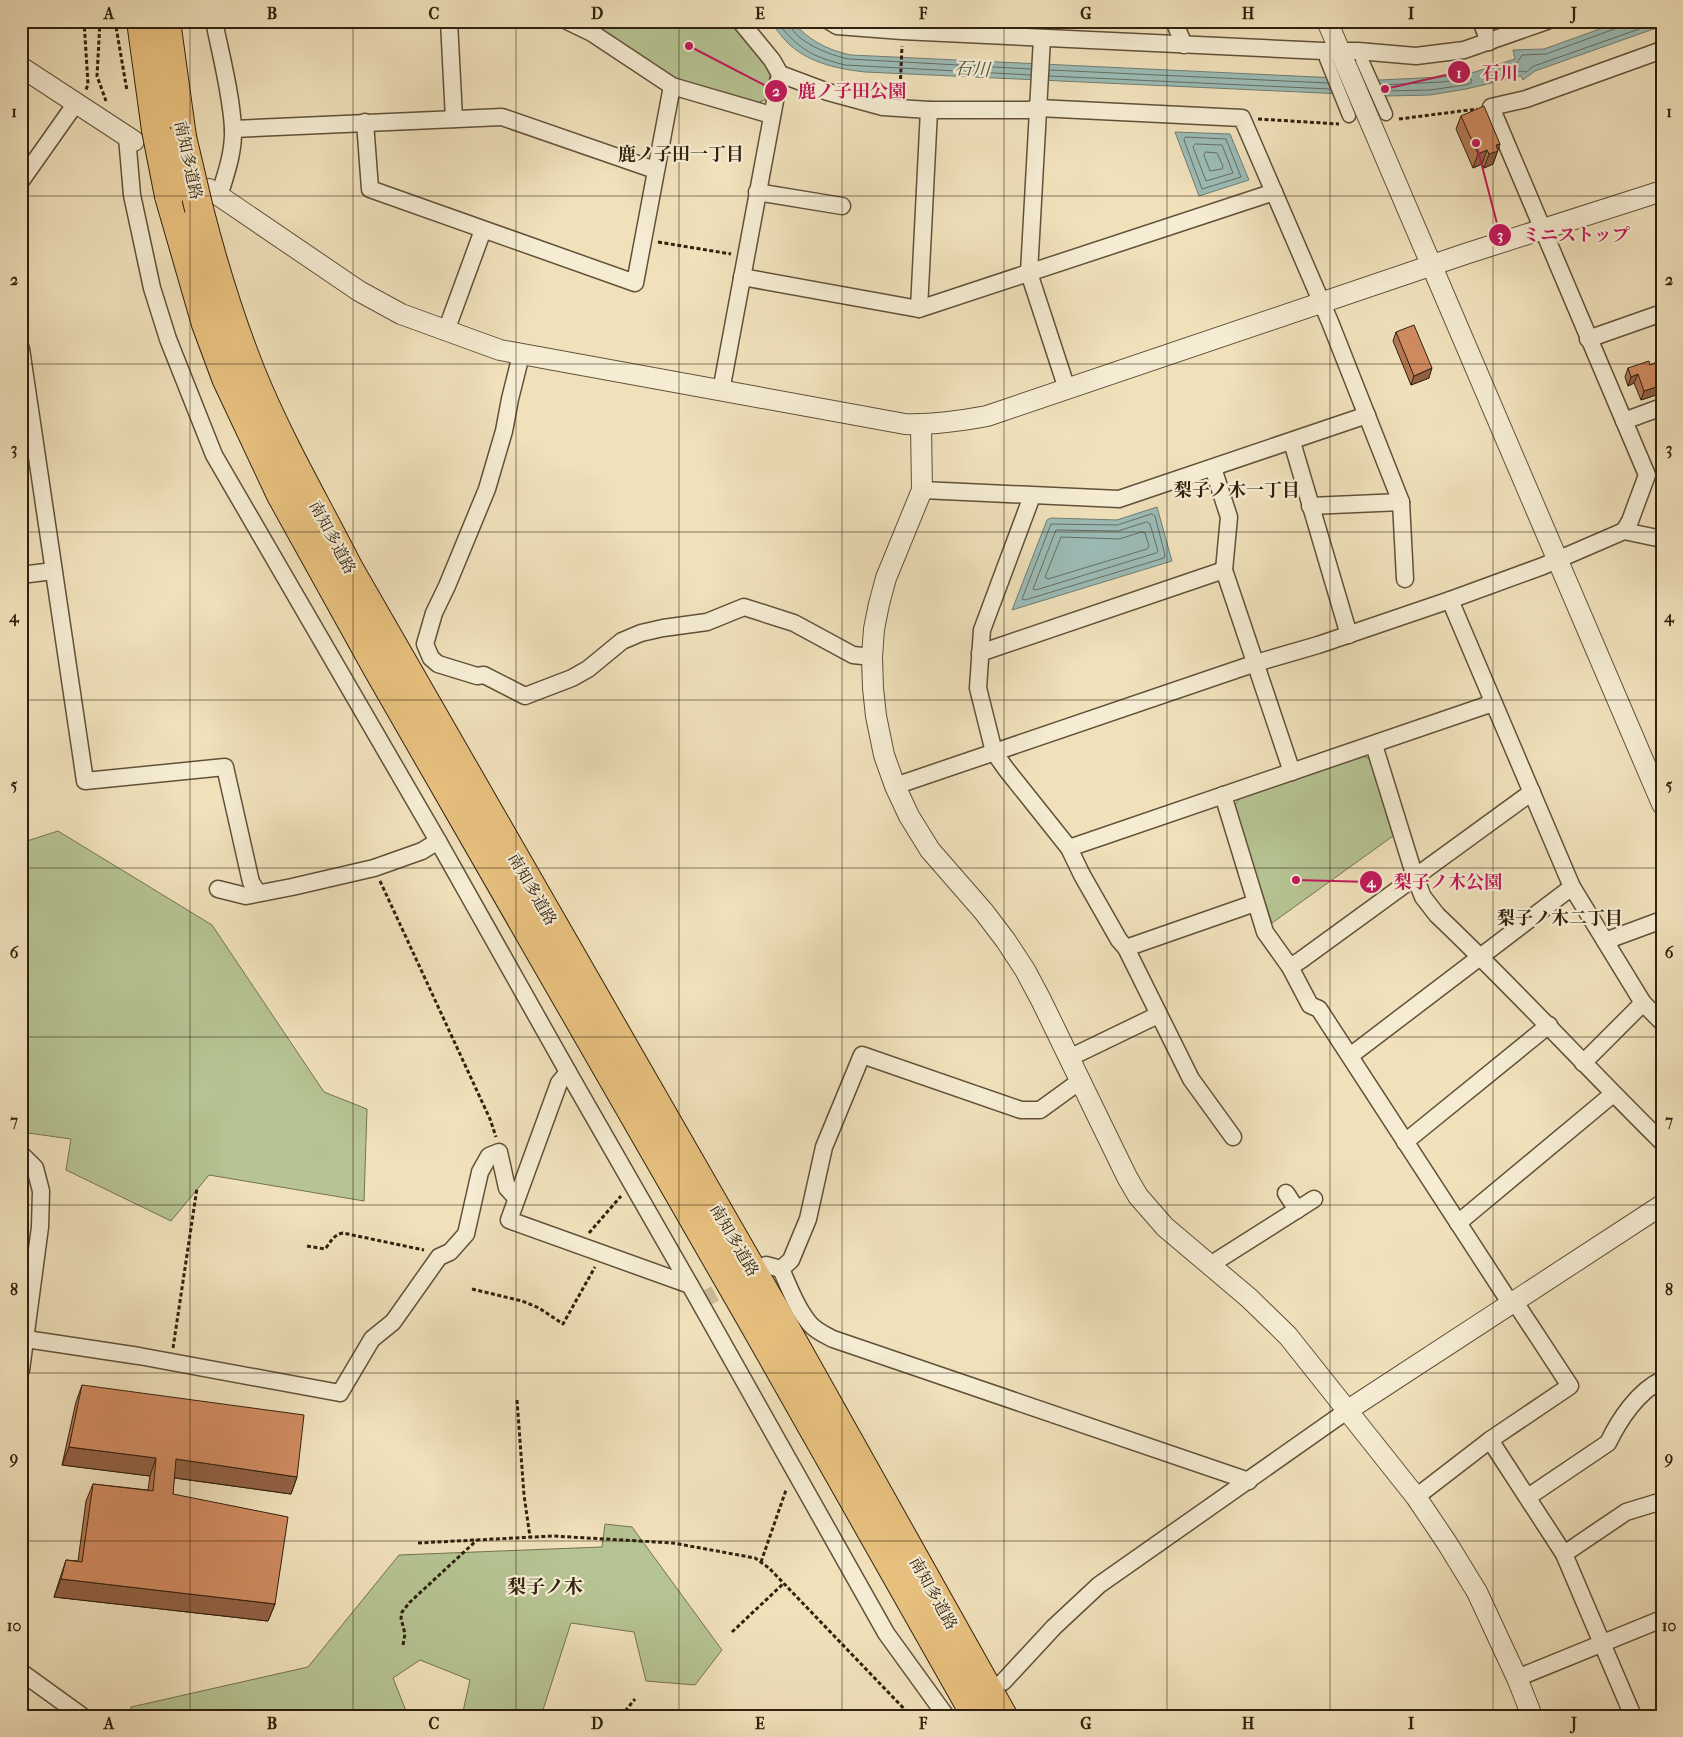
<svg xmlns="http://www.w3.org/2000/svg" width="1683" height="1737" viewBox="0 0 1683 1737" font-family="'IM FELL French Canon','Noto Serif JP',serif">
<rect width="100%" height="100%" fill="#f0e1bb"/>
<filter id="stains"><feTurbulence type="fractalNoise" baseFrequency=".004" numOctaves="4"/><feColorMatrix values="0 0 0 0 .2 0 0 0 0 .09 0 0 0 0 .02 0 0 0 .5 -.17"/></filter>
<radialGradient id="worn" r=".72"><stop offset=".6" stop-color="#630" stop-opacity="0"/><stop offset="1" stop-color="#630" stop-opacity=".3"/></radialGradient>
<g fill="#b6c392" stroke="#747250">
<polygon points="586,21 728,21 765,65 770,75 765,100 757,103 675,78 600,28"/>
<polygon points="1363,756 1370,759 1393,836 1272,923 1234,806 1239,799"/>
<polygon points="58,831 212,925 324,1092 367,1109 364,1201 209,1175 171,1221 66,1170 71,1139 21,1132 21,843"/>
<polygon points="605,1524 632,1527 722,1650 695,1685 646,1681 634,1632 571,1623 541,1716 462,1716 470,1680 420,1660 393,1678 408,1716 128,1716 131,1707 308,1667 399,1555 602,1547"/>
</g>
<g fill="#9cbcb7" stroke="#717e73">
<path d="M 770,21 L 792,21 C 808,40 827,50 851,55 L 1380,80 L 1441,77 L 1475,72 L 1515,59 L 1513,50 L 1544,49 L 1622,21 L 1662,21 L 1662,26 L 1535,71 L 1523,80 L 1521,76 L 1466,89 L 1430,95 L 1387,96 L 865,72 C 838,69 811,63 791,46 C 783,39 776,29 770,21 Z"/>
<polygon points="1175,132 1230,134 1249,180 1199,196"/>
<polygon points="1157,507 1172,561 1012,610 1047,520 1051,518 1117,520"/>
</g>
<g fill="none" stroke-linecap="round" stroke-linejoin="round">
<g stroke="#666e62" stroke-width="1">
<path d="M 776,21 C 799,49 810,56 845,65 L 1031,75"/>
<path d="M 789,21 C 791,41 832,56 849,59 L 1031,69"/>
<polyline points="1621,21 1621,25 1617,28 1546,54 1522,55 1517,63 1485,74 1484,78 1486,79 1520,71 1526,72 1534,66 1662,21"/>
<polyline points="1050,70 1328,83"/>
<polyline points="1049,76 1330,89"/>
<polyline points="1381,85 1442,82 1469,78 1472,80 1471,83 1465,85 1430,90 1384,91"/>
<polygon points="1186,137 1226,139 1241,177 1202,189 1184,140"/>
<polygon points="1196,144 1222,145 1233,173 1206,181 1193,147"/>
<polygon points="1206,152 1217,153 1223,166 1222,169 1210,171 1204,155"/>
<polygon points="1152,514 1155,516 1165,555 1164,558 1025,600 1022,599 1051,524 1117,525"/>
<polygon points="1147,522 1150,524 1158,551 1156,553 1036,590 1033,589 1056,530 1118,531"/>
<polygon points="1142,532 1145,533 1149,546 1147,549 1048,579 1045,577 1061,537 1119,539"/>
</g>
<polyline stroke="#cabb98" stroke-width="16" stroke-dasharray="16 8" stroke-linecap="butt" points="701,1301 738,1281"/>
<g stroke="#615139" stroke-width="15">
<g id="pedestrian">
<polyline points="1326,59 1349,116"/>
<polyline points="1362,60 1386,114"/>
</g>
</g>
<g stroke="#615139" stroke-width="19">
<g id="minor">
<path d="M 214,21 C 221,56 231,93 233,128 C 234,152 226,174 219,196"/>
<polyline points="449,21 454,119"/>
<polyline points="567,21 592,33 672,86 771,115"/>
<polyline points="740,21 772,60 780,74 828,92 883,107 929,110 1028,110 1038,108 1242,118 1330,322 1401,502 1405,579"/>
<polyline points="829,21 837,26 902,31 1323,51 1358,51 1416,56 1464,50 1547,21"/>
<polyline points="1174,21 1184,45"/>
<polyline points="1481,21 1489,42"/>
<polyline points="1042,38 1029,273 1067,389"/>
<polyline points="365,122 370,189 635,283 672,86"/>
<polyline points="233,129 502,117 655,170"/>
<polyline points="127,137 132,195 152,288 168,339 214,455 438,841 568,1072 559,1083 509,1220 690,1285 886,1633 946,1716"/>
<polyline points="21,181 76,103"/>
<polyline points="757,192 842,206"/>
<polyline points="742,277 919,309 1274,192"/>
<polyline points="919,309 929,110"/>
<polyline points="446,331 483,230"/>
<polyline points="1588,339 1662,313"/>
<polyline points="21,349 85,781 225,767 251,882 258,893"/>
<polyline points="521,355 510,399 504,431 487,489 447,586 434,613 425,644 431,658 438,664 477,676 484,675 525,696 572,678 588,669 622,641 641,633 663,628 707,622 744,607 794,623 853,655 872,657"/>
<polyline points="721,391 780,74"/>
<polyline points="1624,421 1662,407"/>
<polyline points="1292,442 1349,635"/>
<polyline points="1213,468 1229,517 1224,570 1292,772"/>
<polyline points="922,490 1119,499 1367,415"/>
<polyline points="1032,496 982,630 978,688 994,752 1006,769 1069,848 1082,875 1119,940 1126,948 1191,1079 1233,1137"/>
<polyline points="1310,506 1401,502"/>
<polyline points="1624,531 1630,521 1647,475 1491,107 1526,99 1662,50"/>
<polyline points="21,575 53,571"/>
<polyline points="1450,600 1572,887 1643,1003 1662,1022"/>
<polyline points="980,653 1224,570"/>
<path d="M 1374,745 L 1415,877 L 1423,897 L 1437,915 C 1514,988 1586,1067 1662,1142"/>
<polyline points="895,786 1256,663 1318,645 1450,600 1543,566 1624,531 1662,539"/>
<polyline points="1223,795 1265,932 1290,967 1310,1005 1319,1009 1507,1298 1515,1302 1570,1386 1490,1440 1416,1497"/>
<polyline points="1069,848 1493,703"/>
<polyline points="218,889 246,896 292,887 374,868 422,851 438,841"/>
<polyline points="1605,941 1662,920"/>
<polyline points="1126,948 1255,903"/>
<polyline points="1290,967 1301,960 1532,792"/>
<polyline points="1350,1056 1572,887"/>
<polyline points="1069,1058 1158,1015"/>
<polyline points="1583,1063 1643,1003"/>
<polyline points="568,1072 690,1285"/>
<polyline points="1405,1142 1549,1025"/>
<polyline points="21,1154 35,1168 41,1191 40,1227 21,1370"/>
<polyline points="1286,1193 1297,1210"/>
<polyline points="1458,1223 1613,1094"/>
<polyline points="766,1265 781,1269 791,1260 808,1219 824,1147 862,1055 1021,1110 1040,1110 1080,1081"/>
<polyline points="1210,1265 1314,1199"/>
<path d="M 781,1269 C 789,1287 797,1309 810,1324 C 816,1331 825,1335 833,1339 L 1249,1481"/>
<polyline points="26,1339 139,1356 340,1393 372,1339 393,1322 439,1257 450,1252 466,1234 480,1172 489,1156 499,1152 507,1188 516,1198"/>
<polyline points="1490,1440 1564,1554 1633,1716"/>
<path d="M 1528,1497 L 1608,1443 C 1619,1420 1638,1391 1662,1380"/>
<polyline points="1564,1554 1626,1512 1662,1501"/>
<polyline points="21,1672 82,1716"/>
<polyline points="1517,1678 1662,1619"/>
<polyline points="1003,1682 1054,1627 1099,1585 1348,1410"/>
</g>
</g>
<g stroke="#615139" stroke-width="22">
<g id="tertiary">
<polyline points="1327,21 1662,804"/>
<polyline points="21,67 134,141"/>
<path d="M 209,189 L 359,291 L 401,314 L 500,350 L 905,424 C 933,425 960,421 987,416 L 1465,254 L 1662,191"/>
<polyline points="921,425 922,490 886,578 879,604 874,629 872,657 873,688 876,716 884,755 895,786 909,816 930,850 984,912 1006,941 1025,970 1041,1000 1127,1177 1138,1196 1165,1227 1249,1298 1288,1336 1416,1497 1447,1543 1477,1592 1517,1678 1532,1716"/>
<polyline points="1348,1410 1662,1205"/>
</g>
</g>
<g stroke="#31210e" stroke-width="30">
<g id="motorway">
<polyline points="141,21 156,130"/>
<polyline points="166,21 182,137"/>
<polyline points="169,196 206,324 226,378 281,495 377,668 755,1326 976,1716"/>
<path d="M 199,209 C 213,264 230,319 251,372 C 278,439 315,502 348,567 L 778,1315 L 1003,1716"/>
</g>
</g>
<g stroke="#31210e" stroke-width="3" stroke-dasharray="4 2.5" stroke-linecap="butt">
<polyline points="84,21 88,84 86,90"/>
<polyline points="100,21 97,76 106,101"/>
<polyline points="115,21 127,91"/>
<polyline points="900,92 902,46"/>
<polyline points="1258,119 1339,124"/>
<polyline points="1399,119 1477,109"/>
<polyline points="658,242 731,254"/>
<polyline points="380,881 490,1119 496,1137"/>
<polyline points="589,1233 621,1196"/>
<path d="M 307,1246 L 325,1249 C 331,1242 333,1235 343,1233 L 424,1250"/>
<polyline points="472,1289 522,1301 539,1308 563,1324 595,1267"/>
<polyline points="173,1348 197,1188"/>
<polyline points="517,1400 524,1495 530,1537"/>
<polyline points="418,1543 553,1536 673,1543 755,1558 769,1568 911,1716"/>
<polyline points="761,1562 786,1490"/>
<polyline points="732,1632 784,1583"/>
<polyline points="403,1645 405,1634 401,1618 402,1612 410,1602 477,1540"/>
<polyline points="621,1716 635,1699"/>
<polyline points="710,1716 714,1711"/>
</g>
<use href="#pedestrian" stroke="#f5ecd3" stroke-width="12"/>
<use href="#minor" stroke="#f5ecd3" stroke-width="16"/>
<use href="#tertiary" stroke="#f5ecd3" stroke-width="20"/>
<use href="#motorway" stroke="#e8c07e" stroke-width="28"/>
<g stroke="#31210e" stroke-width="30" stroke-linecap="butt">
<g id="motorway-bridge">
<polyline points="156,130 169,196"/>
<polyline points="182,137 199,209"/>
</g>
</g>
<use href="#motorway-bridge" stroke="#e8c07e" stroke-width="28"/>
</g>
<g fill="#b47853" stroke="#31210e">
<polygon points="1461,116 1500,144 1493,164 1484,168 1482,164 1473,168 1456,129"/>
<polygon points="1396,332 1429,378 1411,385 1393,341"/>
<polygon points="1662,360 1662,393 1641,400 1634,383 1628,386 1625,377 1628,368 1650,365"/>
<polygon points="82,1385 297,1477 291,1494 174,1478 173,1494 275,1604 268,1621 54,1597 60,1578 66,1560 78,1561 86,1501 93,1484 148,1490 150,1476 62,1465 76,1402"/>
</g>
<g fill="#926144" stroke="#31210e">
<polygon points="1500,144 1493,164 1484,168 1489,154 1496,145"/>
<polygon points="1487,150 1482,164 1473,168 1478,154"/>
<polygon points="1432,368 1429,378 1411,385 1414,376"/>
<polygon points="1638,374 1634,383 1628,386 1631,377"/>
<polygon points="1662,385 1662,393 1641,400 1644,391"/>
<polygon points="69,1447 156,1458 150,1476 62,1465"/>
<polygon points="176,1459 297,1477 291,1494 169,1477"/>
<polygon points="61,1579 275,1604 268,1621 54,1597"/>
</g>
<g fill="#d18b61" stroke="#31210e">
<polygon points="1484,106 1500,144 1496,145 1498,151 1489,154 1487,150 1478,154 1461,116"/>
<polygon points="1414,325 1432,368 1414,376 1396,332"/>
<polygon points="1662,360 1662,385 1644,391 1638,374 1631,377 1628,368 1649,361 1650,365"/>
<polygon points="82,1385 304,1415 297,1477 176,1459 173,1494 288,1517 275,1604 61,1579 66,1560 82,1562 93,1484 153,1491 156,1458 69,1447"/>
<polygon points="21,1704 29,1716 21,1716"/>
</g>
<path fill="none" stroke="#31210e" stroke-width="1" stroke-opacity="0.55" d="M 190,21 L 190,1716M 353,21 L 353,1716M 516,21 L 516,1716M 679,21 L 679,1716M 842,21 L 842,1716M 1004,21 L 1004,1716M 1167,21 L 1167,1716M 1330,21 L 1330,1716M 1493,21 L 1493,1716M 21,196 L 1662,196M 21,364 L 1662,364M 21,532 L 1662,532M 21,700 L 1662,700M 21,868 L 1662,868M 21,1037 L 1662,1037M 21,1205 L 1662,1205M 21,1373 L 1662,1373M 21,1541 L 1662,1541"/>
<g text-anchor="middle" stroke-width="4.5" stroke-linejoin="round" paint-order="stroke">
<g font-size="16" fill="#31210e" stroke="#f5ecd3">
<text transform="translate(189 160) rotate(78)" y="6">南知多道路</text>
<text transform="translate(333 537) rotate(62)" y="6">南知多道路</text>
<text transform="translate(533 889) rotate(60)" y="6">南知多道路</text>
<text transform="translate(735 1240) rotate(60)" y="6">南知多道路</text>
<text transform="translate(934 1593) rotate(61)" y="6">南知多道路</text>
</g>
<g font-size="18" font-style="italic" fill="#515041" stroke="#f5ecd3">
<text transform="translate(972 69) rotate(3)" y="6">石川</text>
</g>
<g font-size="18" font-weight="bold" fill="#31210e" stroke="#f5ecd3">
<text x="681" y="160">鹿ノ子田一丁目</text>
<text x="1237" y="496">梨子ノ木一丁目</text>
<text x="1560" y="924">梨子ノ木二丁目</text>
</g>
<g font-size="19" font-weight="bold" fill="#31210e" stroke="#f5ecd3">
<text x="545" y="1593">梨子ノ木</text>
</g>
</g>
<path fill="none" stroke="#c2185b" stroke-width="2" d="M1385 89L1459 72M689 46L776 91M1476 143L1500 235M1296 880L1371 882"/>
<g fill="#c2185b" stroke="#f5ecd3" stroke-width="2">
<circle cx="1385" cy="89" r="5"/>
<circle cx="689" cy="46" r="5"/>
<circle cx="1476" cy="143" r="5"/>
<circle cx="1296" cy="880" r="5"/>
<circle cx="1459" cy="72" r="12"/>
<circle cx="776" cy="91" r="12"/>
<circle cx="1500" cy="235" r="12"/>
<circle cx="1371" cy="882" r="12"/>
</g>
<g font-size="15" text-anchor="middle" font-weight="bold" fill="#fff">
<text x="1459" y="78">1</text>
<text x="776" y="96">2</text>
<text x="1500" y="240">3</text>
<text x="1371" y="887">4</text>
</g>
<g font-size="18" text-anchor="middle" font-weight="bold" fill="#c2185b" stroke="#f5ecd3" stroke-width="4.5" stroke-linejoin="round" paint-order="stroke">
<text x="1500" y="79">石川</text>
<text x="852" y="97">鹿ノ子田公園</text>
<text x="1576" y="241">ミニストップ</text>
<text x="1448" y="888">梨子ノ木公園</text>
</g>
<rect width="1683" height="1737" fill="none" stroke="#f0e1bb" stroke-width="55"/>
<rect x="28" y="28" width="1628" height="1682" fill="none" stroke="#31210e" stroke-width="2"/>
<g font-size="16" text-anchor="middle" font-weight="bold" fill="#31210e">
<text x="109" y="19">A</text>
<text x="272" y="19">B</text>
<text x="434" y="19">C</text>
<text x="597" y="19">D</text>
<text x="760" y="19">E</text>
<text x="923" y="19">F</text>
<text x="1086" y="19">G</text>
<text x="1248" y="19">H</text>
<text x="1411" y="19">I</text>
<text x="1574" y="19">J</text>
<text x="14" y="117">1</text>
<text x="1669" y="117">1</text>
<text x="14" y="285">2</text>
<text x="1669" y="285">2</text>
<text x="14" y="454">3</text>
<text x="1669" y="454">3</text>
<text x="14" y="622">4</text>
<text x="1669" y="622">4</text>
<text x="14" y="790">5</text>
<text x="1669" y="790">5</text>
<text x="14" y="958">6</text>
<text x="1669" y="958">6</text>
<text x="14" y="1126">7</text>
<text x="1669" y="1126">7</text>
<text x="14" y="1295">8</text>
<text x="1669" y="1295">8</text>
<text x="14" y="1463">9</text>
<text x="1669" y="1463">9</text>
<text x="14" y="1631">10</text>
<text x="1669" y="1631">10</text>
<text x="109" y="1729">A</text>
<text x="272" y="1729">B</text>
<text x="434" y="1729">C</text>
<text x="597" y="1729">D</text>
<text x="760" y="1729">E</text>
<text x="923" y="1729">F</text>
<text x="1086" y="1729">G</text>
<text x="1248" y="1729">H</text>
<text x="1411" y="1729">I</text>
<text x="1574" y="1729">J</text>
</g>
<rect width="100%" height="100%" filter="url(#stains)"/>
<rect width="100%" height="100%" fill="url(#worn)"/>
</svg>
